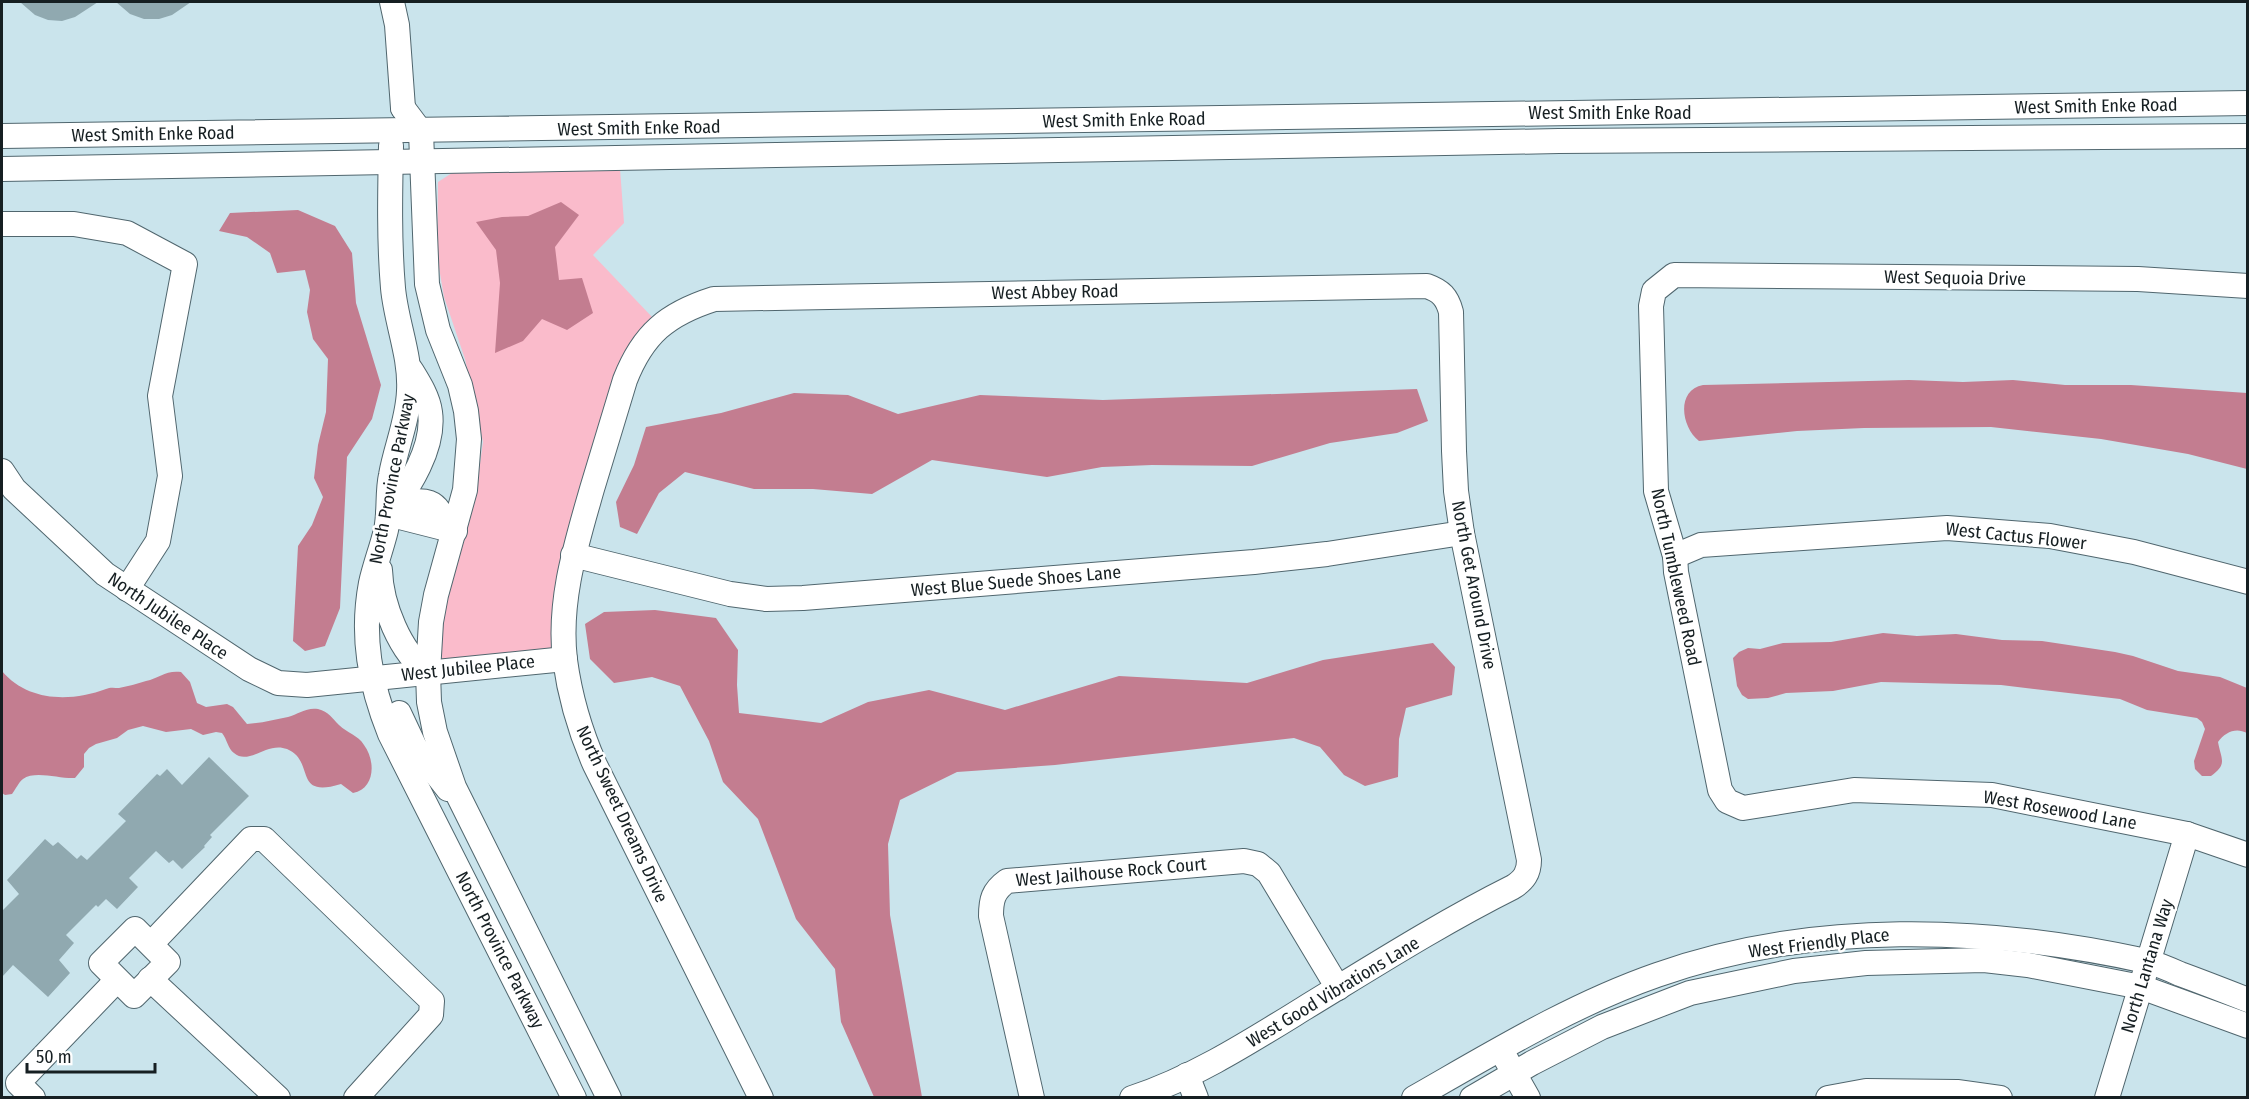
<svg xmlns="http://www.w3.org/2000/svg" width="2249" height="1099" viewBox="0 0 2249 1099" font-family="'Fira Sans Condensed',sans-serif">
<rect width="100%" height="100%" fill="#cae4ec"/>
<polygon fill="#fabbcb" points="620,168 624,223 593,255 653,318 557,652 442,659 442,611 476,492 483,442 465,359 444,297 437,256 438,182 452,173"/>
<g fill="#c37d90">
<polygon points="561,202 579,215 555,247 559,280 582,278 593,313 567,330 542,319 523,341 495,353 500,283 496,250 476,222 502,217 528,216"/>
<polygon points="298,210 335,226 352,253 356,303 381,385 372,419 347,457 340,608 325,646 305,651 293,641 298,546 312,525 323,497 314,478 318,445 326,412 328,359 313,339 307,312 310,290 305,270 277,273 270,253 247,237 219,231 230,213"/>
<path d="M 1909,380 L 1963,382 L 2013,380 L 2065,385 L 2131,385 L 2247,393 L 2247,469 L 2188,454 L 2101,439 L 1991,427 L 1864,428 L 1797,431 L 1699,441 C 1681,427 1676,390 1703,385 Z"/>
<polygon points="1417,389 1428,421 1397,433 1330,443 1252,466 1152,465 1102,467 1047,477 932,460 872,494 813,489 754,489 685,472 659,493 637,534 620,527 616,502 634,465 646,427 721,413 794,393 848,395 898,414 980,395 1103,400"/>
<polygon points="655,610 716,618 738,650 737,685 739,713 821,723 868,702 929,690 1005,710 1119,676 1247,683 1323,660 1433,643 1455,667 1452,695 1406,708 1399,739 1398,777 1365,786 1344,775 1320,747 1294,738 1055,765 957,772 900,800 888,844 890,915 922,1097 874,1097 841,1022 835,969 796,919 758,819 723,782 709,741 680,686 652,677 614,683 590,659 585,624 604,612"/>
<path d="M 1883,633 L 1917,636 L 1956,634 L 2002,640 L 2042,641 L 2115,652 L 2133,656 L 2178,671 L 2220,677 L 2247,688 L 2247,733 C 2236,727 2225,732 2218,742 C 2221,759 2228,764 2211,776 L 2202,776 L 2195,769 L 2194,761 L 2205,729 L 2202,722 L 2197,718 L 2147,710 L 2120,699 L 2001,685 L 1881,682 L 1833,691 L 1786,693 L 1768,698 L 1748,699 L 1742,695 L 1737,686 L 1733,658 L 1739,652 L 1748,648 L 1760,649 L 1783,643 L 1831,642 Z"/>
<path d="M 2,671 C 28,702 71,702 106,689 C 110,687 115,688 119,688 C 128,686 137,684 146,681 C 159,678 166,670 181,672 L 190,682 L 197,703 L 206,707 L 227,704 L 233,707 L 247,724 C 261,723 274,720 288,717 C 298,714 307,707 318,709 C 329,712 332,718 339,725 C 347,733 358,735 364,745 C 376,761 375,789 353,793 L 341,784 C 292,799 316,761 287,749 C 267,741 249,766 234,753 C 228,749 227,739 222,733 L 216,732 L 203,735 L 191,729 L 166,732 L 143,726 L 128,730 L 117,738 L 96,744 L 89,748 L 84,754 L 84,767 L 75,778 C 60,779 35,770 23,779 C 18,783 16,789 12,794 L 5,795 L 2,793 Z"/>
</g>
<g fill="#90a9b0">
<polygon points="20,2 98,2 75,17 62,21 48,20 35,15"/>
<polygon points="116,2 191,2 172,15 159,19 144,19 130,14"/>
<polygon points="209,757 249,796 210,835 212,837 204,846 205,847 182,869 173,860 169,863 156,851 129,878 138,887 117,909 106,899 98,907 96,905 66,935 74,943 59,960 70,973 48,997 13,965 2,977 2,911 19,894 7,880 45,839 53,846 58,842 77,859 81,855 87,860 126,821 118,814 157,774 160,776 167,769 182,785"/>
</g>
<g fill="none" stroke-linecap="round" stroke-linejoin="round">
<g stroke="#50666e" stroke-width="26">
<g id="minor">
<polyline points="392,2 397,25 403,108"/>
<polyline points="403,108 421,132 427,284 438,330 460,385 466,411 469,439 465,490 436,595 431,622 428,672 429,702 435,732 454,787 609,1098"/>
<polyline points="2,136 2248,103"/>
<path d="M 391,146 C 390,193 389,241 393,288 C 396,322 411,356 409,391 C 408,420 396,447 391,475 C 387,493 390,512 386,530 C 382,547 375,565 371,583 C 361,636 370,684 390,734 L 574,1098"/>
<polyline points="2,169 1559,141 2248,136"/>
<polyline points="2,224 74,224 127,233 185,264 160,396 170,476 158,541 127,589"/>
<polyline points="2248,286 2138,279 1674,275 1654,291 1651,306 1656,491 1675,556 1676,572 1720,790 1727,801 1743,808 1854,790 1992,795 2187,834 2248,855"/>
<path d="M 411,370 C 419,383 428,397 430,412 C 435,447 409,488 388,514 L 455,531"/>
<polyline points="2,471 14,489 105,574 249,669 278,683 307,685 565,659"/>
<path d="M 396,504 C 426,499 437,497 447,529"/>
<polyline points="573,555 730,594 766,599 803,598 1254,562 1327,554 1462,533"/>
<polyline points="1675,556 1701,545 1947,528 2050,536 2134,552 2248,582"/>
<path d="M 380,570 C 381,604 400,653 428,672"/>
<polyline points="399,713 415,747 448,789"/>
<polygon points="135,929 168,962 134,996 101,963"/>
<polyline points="151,944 251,839 264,839 432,1001 431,1015 356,1098"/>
<polyline points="150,979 278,1098"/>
<polyline points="1506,1059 1528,1098"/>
<polyline points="1187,1075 1196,1098"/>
<polyline points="33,1098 18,1083 117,980"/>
<path d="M 761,1098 L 595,765 C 580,731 570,697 565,660 C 558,601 576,545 592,489 C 603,453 614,416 625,380 C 643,334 667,314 714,299 L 1427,286 C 1441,291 1447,297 1451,312 L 1454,451 L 1456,491 L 1462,533 L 1529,860 C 1529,873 1524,880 1513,887 C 1441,923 1372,967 1303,1009 C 1248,1043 1193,1078 1132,1098"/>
<path d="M 1032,1098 L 991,916 C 991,900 993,891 1007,881 L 1244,861 L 1258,864 L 1269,873 L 1338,988"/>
<path d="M 1414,1098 C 1493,1053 1571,1005 1657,975 C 1812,920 1987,926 2146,961 C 2157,964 2169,969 2180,974 C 2202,982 2225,991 2248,1000"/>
<polyline points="1472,1098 1532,1063 1602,1027 1690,993 1794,971 1866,963 1984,960 2028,965 2141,987 2248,1026"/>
<polyline points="1828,1098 1866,1091 1957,1092 2000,1098"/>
<polyline points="2107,1098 2187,834"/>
</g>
</g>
<use href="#minor" stroke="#fff" stroke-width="24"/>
</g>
<g text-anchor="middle" stroke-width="5" stroke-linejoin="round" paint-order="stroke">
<g font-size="18" fill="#161f22" stroke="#fff">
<text transform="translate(2096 106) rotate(-1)" y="6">West Smith Enke Road</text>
<text x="1610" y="119">West Smith Enke Road</text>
<text transform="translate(1124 120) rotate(-1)" y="6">West Smith Enke Road</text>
<text transform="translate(639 128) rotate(-1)" y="6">West Smith Enke Road</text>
<text transform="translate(153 134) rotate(-1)" y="6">West Smith Enke Road</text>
<text transform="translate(1955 278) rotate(1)" y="6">West Sequoia Drive</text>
<text transform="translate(1055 292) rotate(-1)" y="6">West Abbey Road</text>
<text transform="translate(392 479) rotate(-79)" y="6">North Province Parkway</text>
<text transform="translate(2016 536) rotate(6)" y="6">West Cactus Flower</text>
<text transform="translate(1676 577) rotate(78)" y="6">North Tumbleweed Road</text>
<text transform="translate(1016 581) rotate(-5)" y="6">West Blue Suede Shoes Lane</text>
<text transform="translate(1474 585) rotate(79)" y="6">North Get Around Drive</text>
<text transform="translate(168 616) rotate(34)" y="6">North Jubilee Place</text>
<text transform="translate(468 668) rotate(-6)" y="6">West Jubilee Place</text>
<text transform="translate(2060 810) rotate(10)" y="6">West Rosewood Lane</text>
<text transform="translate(622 814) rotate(65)" y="6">North Sweet Dreams Drive</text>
<text transform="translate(1111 872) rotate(-5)" y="6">West Jailhouse Rock Court</text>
<text transform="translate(1819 943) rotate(-7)" y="6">West Friendly Place</text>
<text transform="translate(500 950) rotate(63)" y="6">North Province Parkway</text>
<text transform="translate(2147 966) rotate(-73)" y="6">North Lantana Way</text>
<text transform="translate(1333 992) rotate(-31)" y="6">West Good Vibrations Lane</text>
</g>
</g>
<rect width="2249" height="1099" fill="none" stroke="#161f22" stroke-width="6"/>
<path d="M27 1063v9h128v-9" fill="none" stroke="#161f22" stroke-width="3"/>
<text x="36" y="1063" font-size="18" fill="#161f22" stroke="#ffffff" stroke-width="4.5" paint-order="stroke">50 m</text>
</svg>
